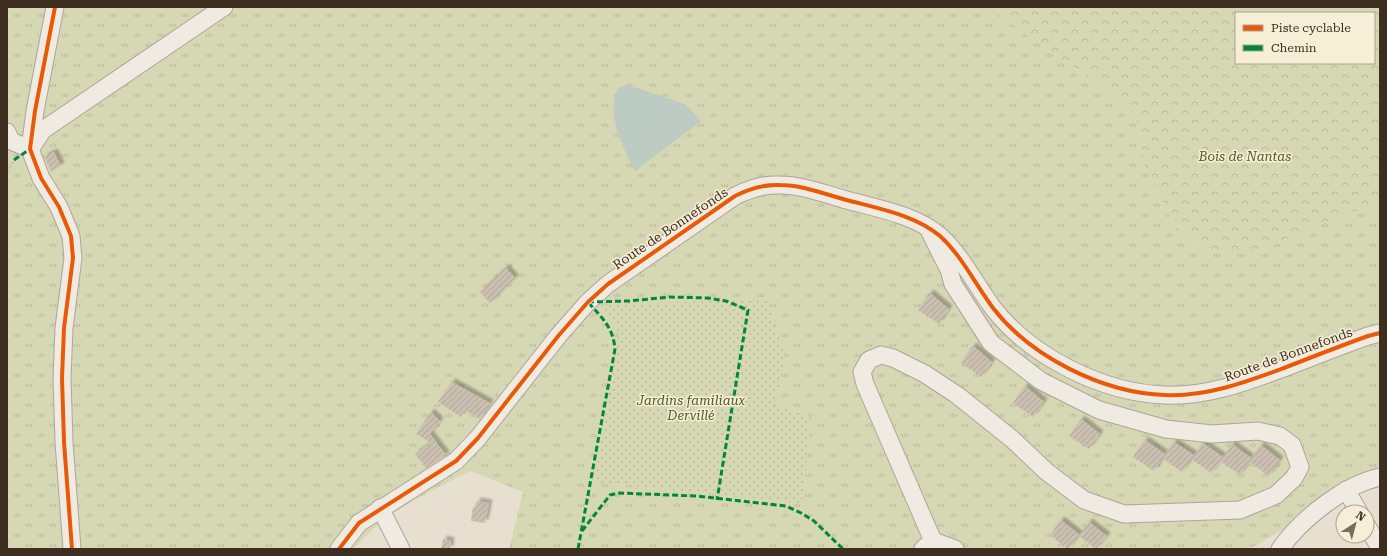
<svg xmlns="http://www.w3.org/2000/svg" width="1387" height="556" viewBox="0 0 1387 556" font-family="'Roboto Serif',serif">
<defs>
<pattern id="grass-tufts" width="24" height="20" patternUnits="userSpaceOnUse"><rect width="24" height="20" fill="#d6d7b3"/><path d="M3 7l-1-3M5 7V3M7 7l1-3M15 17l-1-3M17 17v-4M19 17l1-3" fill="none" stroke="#b9b99a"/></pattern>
<pattern id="forest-crowns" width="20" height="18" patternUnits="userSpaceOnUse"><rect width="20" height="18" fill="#d6d7b3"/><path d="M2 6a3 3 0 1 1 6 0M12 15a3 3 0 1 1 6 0" fill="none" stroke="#b9b99a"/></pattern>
<pattern id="garden-dots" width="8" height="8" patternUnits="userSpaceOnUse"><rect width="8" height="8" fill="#d6d7b3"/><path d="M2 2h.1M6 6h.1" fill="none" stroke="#b9b99a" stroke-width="1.8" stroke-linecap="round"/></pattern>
<pattern id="building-hatch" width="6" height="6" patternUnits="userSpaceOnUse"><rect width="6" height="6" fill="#cbbfb2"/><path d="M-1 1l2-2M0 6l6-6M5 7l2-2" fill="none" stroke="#afa499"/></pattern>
<filter id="shadow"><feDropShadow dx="3.5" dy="-3.5" stdDeviation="1" flood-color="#0004"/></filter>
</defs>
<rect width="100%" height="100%" fill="#e7e0d1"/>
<path fill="url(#grass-tufts)" d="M 7,7 L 1000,7 L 999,15 L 1135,110 L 1145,166 L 1178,232 L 1210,251 L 1251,254 L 1350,212 L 1380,208 L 1380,472 L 1363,473 L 1351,479 L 1333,490 L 1284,529 L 1250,549 L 509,549 L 523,492 L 470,471 C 428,493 384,512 354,549 L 11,549 L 7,546 Z"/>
<path fill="url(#forest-crowns)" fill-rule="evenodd" d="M 1000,7 L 1380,7 L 1380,208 L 1350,212 L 1251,254 L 1211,251 L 1178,232 L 1145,166 L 1135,110 L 999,15 ZM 1236,13 L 1374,13 L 1374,63 L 1236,63 Z"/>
<polygon fill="url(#garden-dots)" points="767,299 785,357 775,406 811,416 802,503 594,482 619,332 602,305"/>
<path fill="#bcccc2" d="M 628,85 L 685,104 L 701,121 L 635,171 C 623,147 605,114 618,88 Z"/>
<g fill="url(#building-hatch)" filter="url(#shadow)">
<polygon points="54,152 61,166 51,171 44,157"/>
<polygon points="506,268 515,278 490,303 480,292"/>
<polygon points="930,293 949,309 939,324 918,310"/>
<polygon points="973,346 992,362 981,377 961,363"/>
<polygon points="452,382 490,403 480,419 465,410 461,417 438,402"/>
<polygon points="1025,386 1044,402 1033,417 1013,403"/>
<polygon points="431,412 440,421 430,434 446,455 426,468 415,454 431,443 416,434"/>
<polygon points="1081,419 1100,434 1089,449 1069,436"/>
<polygon points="1145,440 1165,454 1154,471 1133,457"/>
<polygon points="1174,442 1194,455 1182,472 1162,458"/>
<polygon points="1203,443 1223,457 1211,473 1191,459"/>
<polygon points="1232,444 1251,458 1261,445 1280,460 1269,476 1249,462 1240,475 1220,461"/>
<polygon points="477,501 489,503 485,523 471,521 473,507 475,507"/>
<polygon points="1061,520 1080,535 1089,522 1107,536 1096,549 1079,536 1068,549 1050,535"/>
<polygon points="443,539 451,541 450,549 441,549"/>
</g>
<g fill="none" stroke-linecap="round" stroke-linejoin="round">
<g stroke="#ada599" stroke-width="19">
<g id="minor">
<polyline points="55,7 35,111 30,149 41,178 59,207 71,236 73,258 64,328 62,378 64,442 72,549"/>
<polyline points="7,132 11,141 30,149"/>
<polyline points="31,148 43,130 224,7"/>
<polyline points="930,232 949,270 953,284 991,343 1041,381 1099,410 1166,429 1212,434 1258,431 1280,436 1292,445 1300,467 1294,478 1276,495 1240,510 1124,514 1084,500 1047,472 1012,439 957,395 925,374 893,358 881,355 869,360 862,372 865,384 933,541"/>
<polyline points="1346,490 1359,512"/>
<polyline points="380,508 401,549"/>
<polyline points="1367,526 1380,548"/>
<path d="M 339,549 L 359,523 L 456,461 L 478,438 L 559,335 L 588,302 L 608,284 L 735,196 C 749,189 763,184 780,185 C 801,185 822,193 843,199 C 875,208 914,214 940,236 C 962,256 975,284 993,308 C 1031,357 1103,393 1165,395 C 1206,397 1246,382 1284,368 C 1312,357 1340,346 1368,336 L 1380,333"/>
<polyline points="923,549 933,541 955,549"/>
<path d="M 1280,549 C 1301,519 1344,485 1380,477"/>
</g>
</g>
<polyline stroke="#c8c2b9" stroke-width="2" stroke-dasharray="3 2" stroke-linecap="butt" points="7,173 14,160"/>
<use href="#minor" stroke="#efebe3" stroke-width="17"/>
<g stroke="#00873e" stroke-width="3" stroke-dasharray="6 3" stroke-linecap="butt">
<polyline points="14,160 30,149"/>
<polyline points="588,302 629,301 670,297 708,298 726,301 748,310 717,500"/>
<polyline points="582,531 610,495 618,493 697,496 786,506 801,513 814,521 843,549"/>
<path d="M 578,549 L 615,349 C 613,327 602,318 588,302"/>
</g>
<g stroke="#f7eed8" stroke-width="6">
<g id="cycleway">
<polyline points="55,7 35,111 30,149 41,178 59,207 71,236 73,258 64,328 62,378 64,442 72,549"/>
<path d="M 339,549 L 359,523 L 456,461 L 478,438 L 559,335 L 588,302 L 608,284 L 735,196 C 749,189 763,184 780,185 C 801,185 822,193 843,199 C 875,208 914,214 940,236 C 962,256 975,284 993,308 C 1031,357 1103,393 1165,395 C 1206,397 1246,382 1284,368 C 1312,357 1340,346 1368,336 L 1380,333"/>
</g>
</g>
<use href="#cycleway" stroke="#e8590c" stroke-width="4"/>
</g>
<g text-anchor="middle" stroke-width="3" stroke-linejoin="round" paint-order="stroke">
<g font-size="13" font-style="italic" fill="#4d5a26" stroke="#f7eed8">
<text x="1245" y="161">Bois de Nantas</text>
<text x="691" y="405">Jardins familiaux<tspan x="691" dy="15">Dervillé</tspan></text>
</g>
<g font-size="13" fill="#3d2e20" stroke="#f7eed8">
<text transform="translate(670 228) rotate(-34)" y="5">Route de Bonnefonds</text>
<text transform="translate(1288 354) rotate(-20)" y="5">Route de Bonnefonds</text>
</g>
</g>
<rect width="1387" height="556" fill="none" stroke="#3d2e20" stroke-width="16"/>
<rect x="1235" y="12" width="140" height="52" fill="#f7eed8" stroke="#ada18e"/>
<rect x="1243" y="25" width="20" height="6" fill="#e8590c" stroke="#ada18e"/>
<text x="1271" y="32" font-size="12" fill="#3d2e20">Piste cyclable</text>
<rect x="1243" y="45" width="20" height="6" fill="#00873e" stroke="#ada18e"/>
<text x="1271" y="52" font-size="12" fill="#3d2e20">Chemin</text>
<g transform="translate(1355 524) rotate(36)"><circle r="19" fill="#f7eed8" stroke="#ada18e"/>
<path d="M0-3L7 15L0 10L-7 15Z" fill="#786c5e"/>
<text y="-6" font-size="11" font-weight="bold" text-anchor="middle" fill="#3d2e20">N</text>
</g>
</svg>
